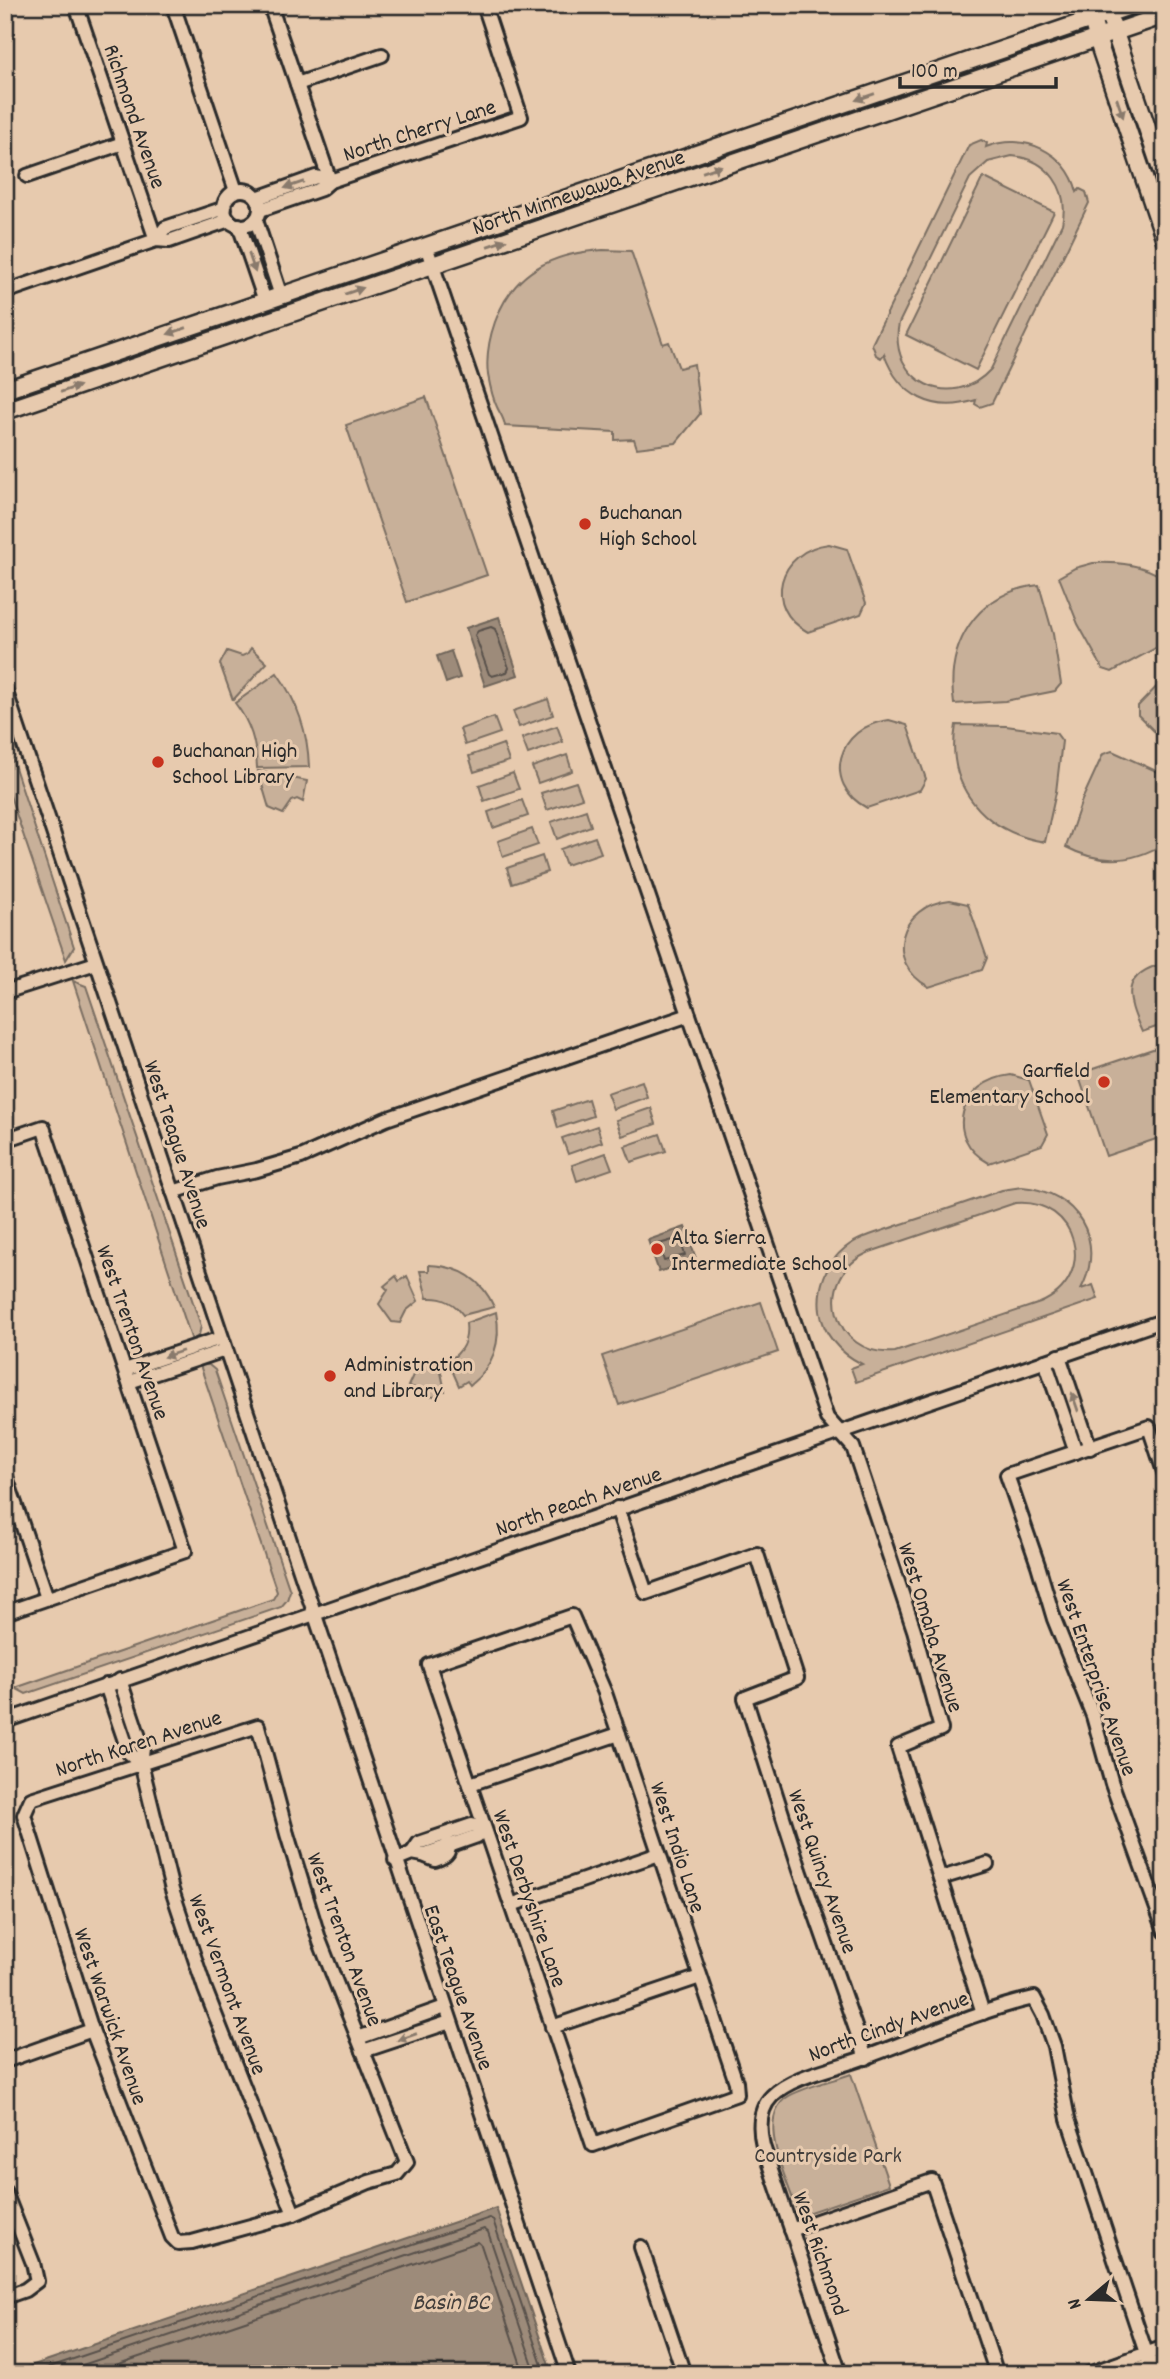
<svg xmlns="http://www.w3.org/2000/svg" width="1170" height="2379" viewBox="0 0 1170 2379" font-family="Dekko,sans-serif">
<rect width="100%" height="100%" fill="#e7caae"/>
<filter id="ink" filterUnits="userSpaceOnUse"><feTurbulence type="fractalNoise" baseFrequency=".0143" numOctaves="2"/><feDisplacementMap in="SourceGraphic" scale="14" xChannelSelector="R" yChannelSelector="G"/><feConvolveMatrix kernelMatrix="1 2 1 2 8 2 1 2 1" color-interpolation-filters="sRGB"/></filter>
<g filter="url(#ink)">
<g fill="#c8b099" stroke="#7a6e62" stroke-width="2" fill-rule="evenodd">
<path d="M 981,140 L 987,143 L 986,147 C 1024,132 1067,152 1077,192 L 1080,189 L 1086,192 L 1089,203 L 992,403 L 980,407 L 975,404 L 976,400 C 934,414 899,396 884,354 L 881,358 L 876,355 L 872,344 L 969,145 ZM 1012,156 C 1048,159 1070,189 1062,224 L 991,369 C 952,413 887,381 899,323 L 970,178 L 988,162 Z"/>
<polygon points="983,177 1054,212 976,370 906,335"/>
<path d="M 603,250 L 631,251 L 663,344 L 669,342 L 679,368 L 694,364 L 700,414 L 676,443 L 637,448 L 634,439 L 615,440 L 615,432 L 505,426 C 504,418 500,414 497,407 C 492,397 490,386 488,375 C 486,358 489,339 495,322 C 513,272 551,253 603,250 Z"/>
<polygon points="426,397 487,575 407,602 346,425"/>
<path d="M 829,544 L 847,549 L 866,603 L 861,614 L 808,632 C 762,608 778,550 829,544 Z"/>
<path d="M 1093,563 C 1118,562 1144,564 1165,579 L 1165,643 L 1112,672 L 1103,669 L 1078,624 L 1059,577 L 1075,568 Z"/>
<path d="M 1039,585 L 1053,634 L 1061,684 L 1055,691 L 1005,701 L 954,704 C 945,644 976,593 1039,585 Z"/>
<polygon points="251,648 267,663 233,700 220,664 227,651 242,656 247,654"/>
<path d="M 277,673 C 298,702 308,732 309,767 L 257,768 C 256,743 251,724 235,703 Z"/>
<polygon points="1165,678 1165,742 1138,715 1138,706"/>
<polygon points="548,699 553,715 519,727 513,711"/>
<polygon points="494,717 500,733 465,745 460,729"/>
<path d="M 889,720 L 907,725 L 926,779 L 920,790 L 867,808 C 821,784 837,726 889,720 Z"/>
<path d="M 956,725 L 1006,726 L 1056,733 L 1062,741 L 1056,792 L 1045,842 C 985,832 945,788 956,725 Z"/>
<polygon points="557,726 563,742 528,754 522,738"/>
<polygon points="5,737 74,947 66,960 5,781"/>
<polygon points="503,744 509,761 474,772 469,756"/>
<path d="M 1112,751 L 1165,775 L 1165,843 C 1133,863 1100,865 1066,847 L 1082,800 L 1103,754 Z"/>
<polygon points="567,755 572,771 538,783 532,767"/>
<polygon points="258,771 307,781 303,802 297,799 292,801 283,814 269,808"/>
<polygon points="513,773 519,789 484,801 479,785"/>
<polygon points="576,782 582,798 547,810 541,793"/>
<polygon points="522,800 528,816 493,828 488,812"/>
<polygon points="586,810 591,826 557,839 551,822"/>
<polygon points="532,829 538,845 503,857 498,841"/>
<polygon points="595,837 601,853 566,865 560,849"/>
<polygon points="542,856 547,872 512,884 507,868"/>
<path d="M 950,900 L 968,904 L 987,958 L 982,970 L 929,987 C 883,962 899,905 950,900 Z"/>
<path d="M 1165,963 L 1165,1024 L 1142,1032 C 1126,997 1120,974 1165,963 Z"/>
<polygon points="73,981 86,986 201,1326 199,1335 192,1341"/>
<polygon points="1165,1045 1165,1136 1106,1156 1078,1074"/>
<path d="M 1011,1075 L 1029,1080 L 1048,1134 L 1042,1145 L 989,1163 C 943,1138 959,1081 1011,1075 Z"/>
<polygon points="642,1081 647,1097 613,1109 607,1093"/>
<polygon points="588,1099 593,1116 558,1128 553,1111"/>
<polygon points="651,1108 656,1124 622,1136 616,1120"/>
<polygon points="597,1126 602,1142 568,1154 562,1138"/>
<polygon points="660,1134 666,1151 631,1162 625,1146"/>
<polygon points="606,1153 612,1169 577,1181 572,1165"/>
<path d="M 1022,1187 C 1076,1191 1107,1240 1081,1289 L 1093,1285 L 1098,1299 L 856,1382 L 851,1368 L 862,1364 C 840,1353 824,1336 820,1311 C 817,1288 826,1263 845,1248 C 860,1236 881,1232 899,1225 C 933,1214 968,1202 1002,1190 ZM 1015,1203 C 1078,1197 1099,1278 1040,1303 L 895,1352 C 832,1358 811,1276 870,1252 Z"/>
<path d="M 429,1265 C 459,1266 482,1279 494,1307 L 463,1315 C 454,1302 443,1297 427,1298 L 420,1271 L 429,1271 Z"/>
<polygon points="396,1276 399,1281 407,1276 418,1301 406,1311 400,1323 392,1322 379,1304 388,1290 384,1286"/>
<polygon points="761,1302 778,1352 619,1405 602,1356"/>
<path d="M 496,1312 C 502,1342 494,1366 470,1385 L 467,1381 L 459,1386 L 448,1361 C 463,1352 468,1340 466,1323 Z"/>
<polygon points="419,1362 439,1363 445,1391 437,1391 437,1397 421,1396 422,1390 408,1386"/>
<polygon points="200,1365 209,1365 215,1370 290,1591 287,1600 281,1607 26,1694 15,1688 273,1599 277,1592"/>
<path d="M 851,2074 L 889,2185 L 807,2213 L 796,2208 C 787,2179 754,2116 789,2096 C 807,2086 831,2081 851,2074 Z"/>
</g>
<g fill="#9d8b7a" stroke="#6f655a" stroke-width="2">
<polygon points="499,617 518,675 485,686 466,628"/>
<polygon points="451,651 460,678 446,683 437,656"/>
<polygon points="685,1227 696,1259 659,1272 648,1240"/>
<polygon points="496,2208 552,2374 7,2374"/>
</g>
<g fill="none" stroke-linecap="round" stroke-linejoin="round">
<g stroke="#59514b" stroke-width="2">
<polygon points="491,627 495,629 509,668 507,672 492,676 489,674 475,635 478,631"/>
<polygon points="680,1238 685,1255 664,1261 659,1244"/>
<polyline points="29,2374 490,2218 493,2220 545,2374"/>
<polyline points="56,2374 484,2229 488,2232 536,2374"/>
<polyline points="89,2374 478,2242 481,2245 524,2374"/>
</g>
<g stroke="#2b2b2b" stroke-width="18">
<g id="minor">
<polyline points="76,5 156,240"/>
<polyline points="173,5 236,191"/>
<polyline points="270,5 330,181"/>
<polyline points="297,84 382,55"/>
<polyline points="27,176 123,143"/>
<circle cx="242" cy="208" r="18"/>
<polyline points="257,198 316,177 330,181"/>
<polyline points="260,210 321,189 330,181 521,117 484,5"/>
<polyline points="256,220 281,296"/>
<polyline points="239,225 265,301"/>
<polyline points="156,240 165,228 225,208"/>
<polyline points="426,246 827,1418 853,1447 914,1630 941,1729 898,1747 983,2013"/>
<polyline points="5,292 156,240 169,241 229,220"/>
<polyline points="5,689 569,2374"/>
<polyline points="5,992 96,963"/>
<polyline points="5,1140 43,1127 185,1551 5,1613"/>
<polyline points="173,1192 217,1178 257,1170 301,1157 386,1119 689,1015"/>
<polyline points="1059,1356 1090,1448"/>
<polyline points="1045,1361 1076,1452"/>
<polyline points="125,1370 221,1338"/>
<polyline points="129,1382 225,1350"/>
<polyline points="5,1474 47,1598"/>
<polyline points="1165,1475 1149,1427 1007,1475 1038,1565 1054,1619 1093,1716 1112,1784 1165,1931"/>
<polyline points="617,1508 646,1593 757,1554 797,1678 745,1698 800,1870 866,2058"/>
<polygon points="572,1616 605,1693 619,1734 736,2082 737,2094 593,2145 429,1665"/>
<polyline points="120,1680 143,1749 141,1763 172,1890 205,1989 294,2214"/>
<polyline points="106,1685 129,1753 141,1763"/>
<polyline points="5,1700 11,1719"/>
<polyline points="5,1721 1165,1320"/>
<polygon points="258,1726 287,1834 320,1942 407,2162 397,2174 369,2182 294,2214 192,2242 178,2243 172,2237 92,2030 24,1815 31,1799"/>
<polyline points="470,1784 619,1734"/>
<polyline points="412,1853 419,1843 472,1825 484,1828"/>
<path d="M 423,1855 L 435,1860 C 444,1857 451,1854 448,1843"/>
<polyline points="395,1860 412,1853 423,1855 477,1836 484,1828"/>
<polyline points="941,1878 987,1864"/>
<polyline points="511,1905 659,1854"/>
<polyline points="552,2027 700,1977"/>
<polyline points="358,2038 445,2007"/>
<polyline points="363,2051 450,2022"/>
<polyline points="5,2061 92,2030"/>
<polyline points="5,2192 33,2263 37,2281 25,2290 5,2297"/>
<polyline points="791,2230 932,2181 997,2374"/>
<polyline points="641,2247 684,2374"/>
<path d="M 840,2374 L 763,2146 C 759,2129 758,2110 772,2096 C 793,2075 838,2068 866,2057 C 922,2037 976,2011 1034,1998 L 1043,2015 L 1054,2046 L 1068,2119 L 1153,2374"/>
<polyline points="1088,2374 1165,2347"/>
<polyline points="1125,2374 1165,2360"/>
</g>
</g>
<g stroke="#2b2b2b" stroke-width="21">
<g id="major">
<polyline points="1088,5 1101,51 1165,240"/>
<polyline points="1112,24 1165,181"/>
<polyline points="5,390 1133,5"/>
<polyline points="5,411 1165,15"/>
</g>
</g>
<use href="#minor" stroke="#e7caae" stroke-width="12"/>
<use href="#major" stroke="#e7caae" stroke-width="16"/>
</g>
<defs><path id="oneway-solid" d="M-6-.8H1V-3.2L6.5 0L1 3.2V.8H-6Z" transform="scale(1.75)"/></defs>
<g fill="#897a6c">
<use href="#oneway-solid" transform="translate(865 97) rotate(161)"/>
<use href="#oneway-solid" transform="translate(1120 108) rotate(71)"/>
<use href="#oneway-solid" transform="translate(712 169) rotate(-19)"/>
<use href="#oneway-solid" transform="translate(294 185) rotate(161)"/>
<use href="#oneway-solid" transform="translate(497 243) rotate(-19)"/>
<use href="#oneway-solid" transform="translate(252 263) rotate(71)"/>
<use href="#oneway-solid" transform="translate(354 291) rotate(-19)"/>
<use href="#oneway-solid" transform="translate(177 331) rotate(161)"/>
<use href="#oneway-solid" transform="translate(70 389) rotate(-19)"/>
<use href="#oneway-solid" transform="translate(173 1354) rotate(162)"/>
<use href="#oneway-solid" transform="translate(1075 1402) rotate(-109)"/>
<use href="#oneway-solid" transform="translate(407 2037) rotate(161)"/>
</g>
</g>
<g fill="#c8321e" stroke="#e7caae" stroke-width="2.5">
<circle cx="585" cy="524" r="7"/>
<circle cx="158" cy="762" r="7"/>
<circle cx="1104" cy="1082" r="7"/>
<circle cx="657" cy="1249" r="7"/>
<circle cx="330" cy="1376" r="7"/>
</g>
<g text-anchor="middle" stroke-width="6" stroke-linejoin="round" paint-order="stroke">
<g font-size="23" fill="#2b2b2b" stroke="#e7caae">
<text transform="translate(136 116) rotate(71)" y="8">Richmond Avenue</text>
<text transform="translate(419 129) rotate(-18)" y="8">North Cherry Lane</text>
<text transform="translate(578 191) rotate(-19)" y="8">North Minnewawa Avenue</text>
<text transform="translate(179 1144) rotate(72)" y="8">West Teague Avenue</text>
<text transform="translate(134 1332) rotate(71)" y="8">West Trenton Avenue</text>
<text transform="translate(578 1500) rotate(-19)" y="8">North Peach Avenue</text>
<text transform="translate(932 1627) rotate(73)" y="8">West Omaha Avenue</text>
<text transform="translate(1098 1677) rotate(71)" y="8">West Enterprise Avenue</text>
<text transform="translate(138 1742) rotate(-18)" y="8">North Karen Avenue</text>
<text transform="translate(679 1847) rotate(72)" y="8">West Indio Lane</text>
<text transform="translate(824 1871) rotate(71)" y="8">West Quincy Avenue</text>
<text transform="translate(531 1898) rotate(71)" y="8">West Derbyshire Lane</text>
<text transform="translate(346 1939) rotate(70)" y="8">West Trenton Avenue</text>
<text transform="translate(229 1984) rotate(70)" y="8">West Vermont Avenue</text>
<text transform="translate(460 1987) rotate(71)" y="8">East Teague Avenue</text>
<text transform="translate(112 2016) rotate(71)" y="8">West Warwick Avenue</text>
<text transform="translate(888 2025) rotate(-20)" y="8">North Cindy Avenue</text>
<text transform="translate(822 2253) rotate(71)" y="8">West Richmond</text>
</g>
<g font-size="23" fill="#2b2b2b" stroke="#e7caae" text-anchor="start">
<text x="599" y="519">Buchanan<tspan x="599" dy="26">High School</tspan></text>
<text x="172" y="757">Buchanan High<tspan x="172" dy="26">School Library</tspan></text>
<text x="1090" y="1077" text-anchor="end">Garfield<tspan x="1090" dy="26">Elementary School</tspan></text>
<text x="671" y="1244">Alta Sierra<tspan x="671" dy="26">Intermediate School</tspan></text>
<text x="344" y="1371">Administration<tspan x="344" dy="26">and Library</tspan></text>
</g>
<g font-size="23" fill="#433f3c" stroke="#e7caae">
<text x="828" y="2162">Countryside Park</text>
</g>
<g font-size="24" font-style="italic" fill="#423e3b" stroke="#e7caae">
<text x="451" y="2309">Basin BC</text>
</g>
</g>
<rect width="1170" height="2379" fill="none" stroke="#e7caae" stroke-width="28"/>
<rect x="14" y="14" width="1142" height="2351" fill="none" stroke="#2b2b2b" stroke-width="2.5" filter="url(#ink)"/>
<g transform="translate(1089 2299) rotate(251)" stroke="#e7caae" stroke-width="5" paint-order="stroke">
<path d="M0-5L12 26L0 18L-12 26Z" fill="#2b2b2b"/>
<text y="-10" font-size="19" font-weight="bold" text-anchor="middle" fill="#2b2b2b">N</text>
</g>
<path d="M900 77v10h156v-10" fill="none" stroke="#2b2b2b" stroke-width="3.5"/>
<text x="911" y="77" font-size="21" fill="#2b2b2b" stroke="#e7caae" stroke-width="5" paint-order="stroke">100 m</text>
</svg>
